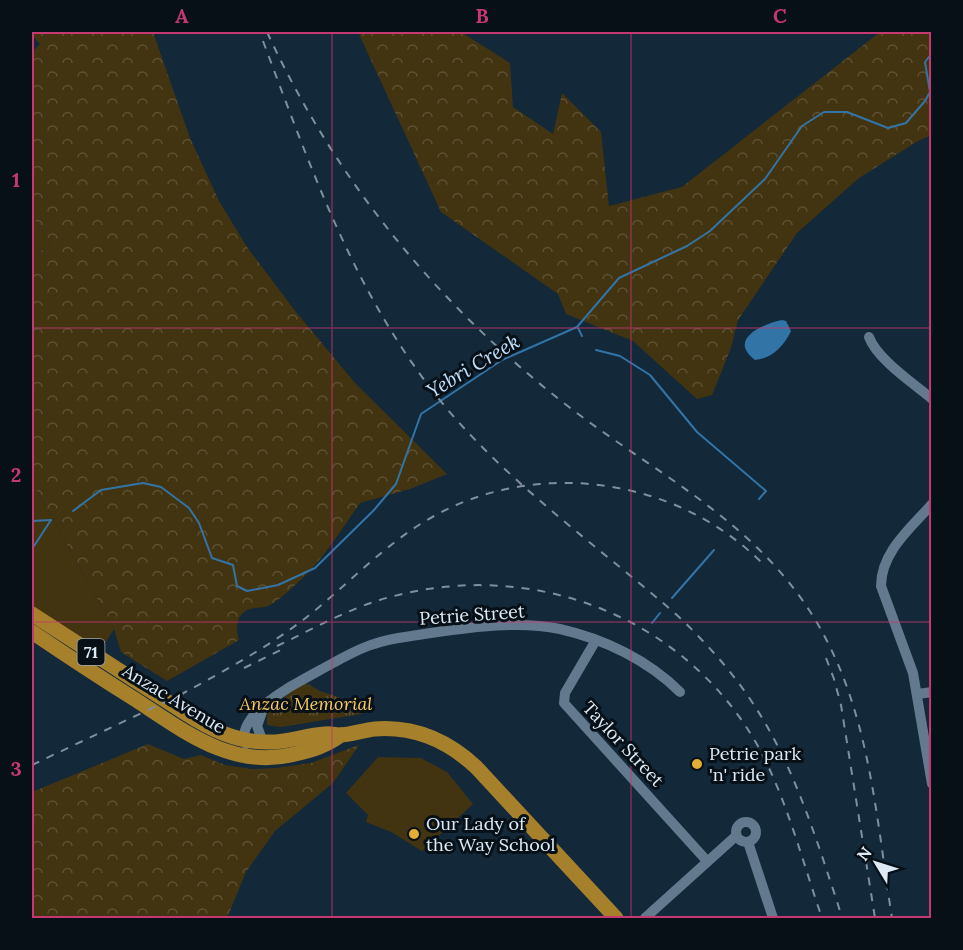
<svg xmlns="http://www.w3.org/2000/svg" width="963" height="950" viewBox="0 0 963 950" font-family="Lora,serif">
<defs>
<pattern id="forest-crowns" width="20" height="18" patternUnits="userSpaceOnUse" patternTransform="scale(1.5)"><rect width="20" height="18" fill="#423311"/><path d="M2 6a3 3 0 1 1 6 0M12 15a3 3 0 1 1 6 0" fill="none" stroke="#5d5134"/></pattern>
<pattern id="park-tufts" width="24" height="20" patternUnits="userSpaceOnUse" patternTransform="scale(1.5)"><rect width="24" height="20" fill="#423311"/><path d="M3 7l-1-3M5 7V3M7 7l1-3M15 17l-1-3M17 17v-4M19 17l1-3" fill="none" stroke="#5d5134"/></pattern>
</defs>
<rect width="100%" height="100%" fill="#132839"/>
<g fill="#423311">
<polygon points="32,216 51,242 32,259"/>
<polygon points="32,481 114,629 100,652 32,606"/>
<polygon points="378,757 421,758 447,772 473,804 422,851 391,832 366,822 368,815 346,793"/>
</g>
<g fill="url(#forest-crowns)">
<path d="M 32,32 L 153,32 L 190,138 L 219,201 L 247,247 L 296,312 L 355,383 L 447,474 L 410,489 L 360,503 C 340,532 321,563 294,586 C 287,593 276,602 268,606 C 259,609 249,606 242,614 C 236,620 236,631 239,640 L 167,681 L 121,652 L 114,629 L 32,481 L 32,259 L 51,242 L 32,216 L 32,52 L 40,44 L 32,35 Z"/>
<polygon points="358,32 461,32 510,63 513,107 553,134 562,93 601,132 609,206 682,187 880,32 931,32 931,135 918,141 859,178 797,233 738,320 731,348 712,395 697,399 633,341 566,314 558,294 441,212"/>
<polygon points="148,744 184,759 201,755 225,765 252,769 276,768 311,763 359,745 333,783 275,831 246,872 227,918 32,918 32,792"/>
</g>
<polygon fill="url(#park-tufts)" points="306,683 320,691 361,705 361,714 281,727 267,725 267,712 294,689"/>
<path fill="#3374a7" d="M 782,320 L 786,321 L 791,331 C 784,346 771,359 755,360 C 727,339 763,324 782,320 Z"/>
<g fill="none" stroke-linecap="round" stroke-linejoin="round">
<g stroke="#3374a7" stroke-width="2">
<polyline points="578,328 582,336"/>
<polyline points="596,350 620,356 650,375 697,432 766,491 759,499"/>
<polyline points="73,511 101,490 143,483 161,487 189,508 199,523 212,558 233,565 237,586 247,591 278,585 315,568 374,510 396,484 421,414 502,360 577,327 619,278 687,246 710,231 765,179 802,126 824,112 847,112 888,128 906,123 925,101 930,92 925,62 932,53"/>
<polyline points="32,521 51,520"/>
<polyline points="32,549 51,520"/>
<polyline points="672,598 714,550"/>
<polyline points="652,623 660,613"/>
</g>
<g stroke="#62798e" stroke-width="10">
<path d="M 869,337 C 877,359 913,383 932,399"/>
<path d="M 932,504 C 911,528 881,552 881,586 L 913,673 L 932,784"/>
<polyline points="596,640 565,693 564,703 707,861"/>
<polyline points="918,694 932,692"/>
<polyline points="262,712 257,726 261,737 266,742"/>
<path d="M 246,744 C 239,731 253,714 263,706 C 286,687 308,677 333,663 C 346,656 360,648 374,644 C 390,638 407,637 424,634 C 467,628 516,620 560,629 C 604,639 648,660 680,692"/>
<circle cx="746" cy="832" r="10"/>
<polyline points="748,842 773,918"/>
<polyline points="645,918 736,836"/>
</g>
<g stroke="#a6802b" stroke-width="15">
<path d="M 32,614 L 185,713 C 210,729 236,742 266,742 C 287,743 305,735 325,734 C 330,733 335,735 339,735 C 351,735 363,730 375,729 C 414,726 448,741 476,767 L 616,918"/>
<path d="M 32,632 C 66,655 101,678 136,700 C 185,732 233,770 295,754 C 312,750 326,746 341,735"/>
</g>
<g stroke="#7f8f9e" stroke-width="2" stroke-dasharray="8 8" stroke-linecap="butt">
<path d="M 267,32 C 336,181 438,306 569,407 C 664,480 768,527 826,639 C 871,725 877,824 892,918"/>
<path d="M 263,41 C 312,171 357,302 448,410 C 501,472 565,522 627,573 C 652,594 678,614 700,638 C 767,707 794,773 824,862 C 830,881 837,900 842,918"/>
<path d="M 277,646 C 315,628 353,606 394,596 C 536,559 687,618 759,748 C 787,800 803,863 822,918"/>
<polyline points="826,658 834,679 841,705 875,918"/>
<polyline points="244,668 287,647"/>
<path d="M 180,695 C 222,672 265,649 303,620 C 347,586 385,543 434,516 C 539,458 676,478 761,562"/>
<polyline points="32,765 186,692"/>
</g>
</g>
<path fill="none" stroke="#c63872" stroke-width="1.5" stroke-opacity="0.55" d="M 332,32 L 332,918M 631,32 L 631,918M 32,328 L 932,328M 32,622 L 932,622"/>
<g fill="#e3ae35" stroke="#071017" stroke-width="2">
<circle cx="697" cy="764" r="6"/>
<circle cx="414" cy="834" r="6"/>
</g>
<g text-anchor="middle" stroke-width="6" stroke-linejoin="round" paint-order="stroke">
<rect fill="#071017" stroke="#9ea9b4" stroke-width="1.5" x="77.5" y="639" width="27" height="26" rx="4.5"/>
<g font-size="16" font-weight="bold" fill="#deebf7">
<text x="91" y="658">71</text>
</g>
<g font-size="18" fill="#deebf7" stroke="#071017">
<text transform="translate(472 615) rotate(-4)" y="6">Petrie Street</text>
<text transform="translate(174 699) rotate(31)" y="6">Anzac Avenue</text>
<text transform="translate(623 744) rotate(47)" y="6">Taylor Street</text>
</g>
<g font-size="18" font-style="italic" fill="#fdcb63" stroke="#071017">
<text x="306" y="710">Anzac Memorial</text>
</g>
<g font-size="18" fill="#deebf7" stroke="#071017" text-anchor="start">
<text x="709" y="760">Petrie park<tspan x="709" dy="21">'n' ride</tspan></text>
<text x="426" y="830">Our Lady of<tspan x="426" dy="21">the Way School</tspan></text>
</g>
<g font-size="20" font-style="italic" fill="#c0e1fe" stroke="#071017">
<text transform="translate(473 366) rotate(-31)" y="7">Yebri Creek</text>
</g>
</g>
<rect width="963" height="950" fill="none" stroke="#071017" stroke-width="66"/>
<g transform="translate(876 863) rotate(308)" stroke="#071017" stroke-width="4.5" paint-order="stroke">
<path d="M0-4.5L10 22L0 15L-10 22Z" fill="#deebf7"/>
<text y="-9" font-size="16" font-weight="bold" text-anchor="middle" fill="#deebf7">N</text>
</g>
<rect x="33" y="33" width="897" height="884" fill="none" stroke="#c63872" stroke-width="2"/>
<g font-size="20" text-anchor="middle" font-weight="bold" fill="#c63872">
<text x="182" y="23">A</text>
<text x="482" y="23">B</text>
<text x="780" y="23">C</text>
<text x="16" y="187">1</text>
<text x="16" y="482">2</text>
<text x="16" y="776">3</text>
</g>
</svg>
